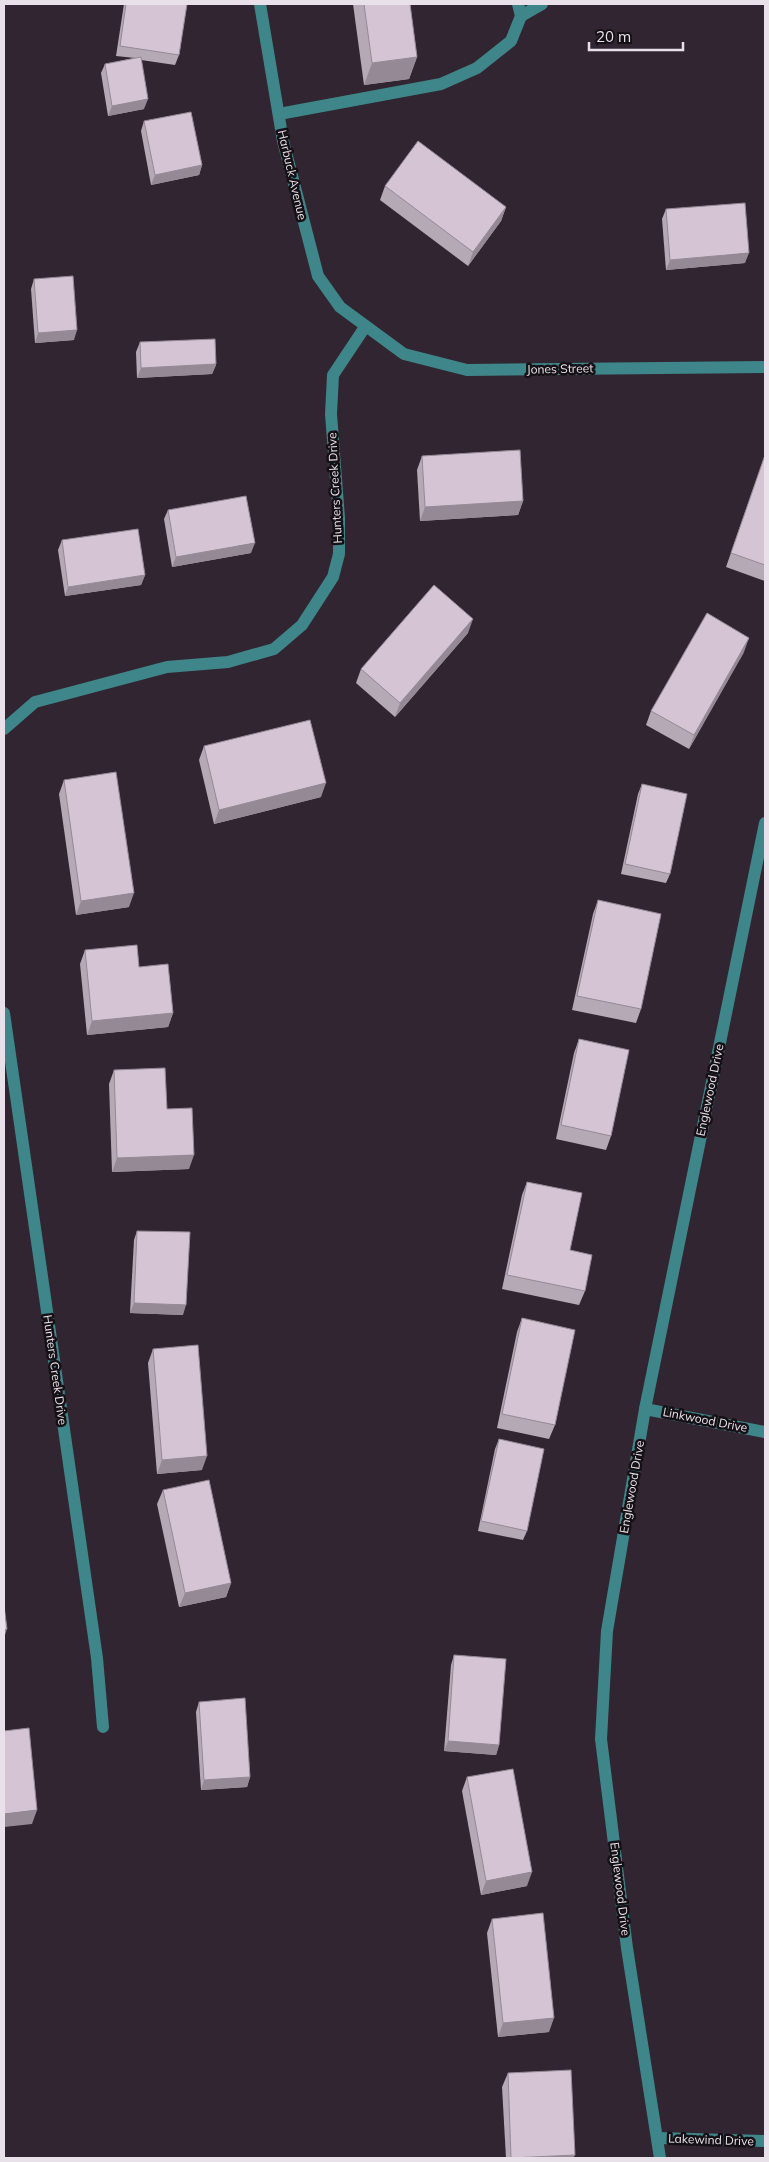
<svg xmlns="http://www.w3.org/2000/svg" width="769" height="2162" viewBox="0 0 769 2162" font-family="Mulish,sans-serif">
<rect width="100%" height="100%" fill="#312531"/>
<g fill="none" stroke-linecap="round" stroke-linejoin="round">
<g stroke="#3e8689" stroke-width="12">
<polyline points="260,4 283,141 318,276 340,307 404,354 467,370 765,367"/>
<polyline points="521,16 542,4"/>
<polyline points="279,114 441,84 477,68 511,41 521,16 518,4"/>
<polyline points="4,729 35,702 167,667 228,662 274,649 302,625 333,577 339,554 339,518 331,414 333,375 365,327"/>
<polyline points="4,1013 97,1658 103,1727"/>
<polyline points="645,1409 765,1432"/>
<polyline points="657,2138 765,2141"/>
<polyline points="660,2158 627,1948 601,1739 607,1631 645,1409 765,823"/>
</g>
</g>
<g fill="#b6a9b6">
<polygon points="124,4 187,4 179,55 175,65 141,60 144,109 108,116 101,73 105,64 135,58 116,56"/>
<polygon points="353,4 410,4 417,57 409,79 364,85"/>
<polygon points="144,121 202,165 199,175 151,185 141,131"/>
<polygon points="385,186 506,207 501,221 468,266 380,200"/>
<polygon points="666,209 745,263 666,270 662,219"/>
<polygon points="34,279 74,340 35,343 31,289"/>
<polygon points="140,342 216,365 212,374 137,378 136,352"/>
<polygon points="765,455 765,581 726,567"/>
<polygon points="422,456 523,501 518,515 420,521 417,470"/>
<polygon points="168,510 251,553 172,567 164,519"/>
<polygon points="62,540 145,575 141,585 65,596 58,550"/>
<polygon points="468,633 395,717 356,683 361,669"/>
<polygon points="744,652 689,749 646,725 651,711"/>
<polygon points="204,746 321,797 214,824 199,760"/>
<polygon points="64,780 129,907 76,915 59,794"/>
<polygon points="642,784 670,874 666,883 621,874 638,794"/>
<polygon points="598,900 641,1009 636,1023 572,1010 593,914"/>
<polygon points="85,950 139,967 173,1013 168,1027 87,1035 80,964"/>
<polygon points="579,1039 611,1136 606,1150 556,1139 574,1053"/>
<polygon points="114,1070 167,1109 189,1169 112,1172 109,1084"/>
<polygon points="527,1182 570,1250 585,1291 579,1305 502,1289 522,1195"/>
<polygon points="137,1231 183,1315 130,1313 134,1240"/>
<polygon points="522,1318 555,1425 549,1439 497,1428 517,1332"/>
<polygon points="153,1349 202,1470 157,1474 148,1363"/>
<polygon points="499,1439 527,1531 523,1540 478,1531 495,1449"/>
<polygon points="163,1490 231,1583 226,1597 179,1607 157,1504"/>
<polygon points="454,1655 499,1745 496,1755 444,1751 451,1665"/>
<polygon points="199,1702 250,1777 247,1787 201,1790 196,1712"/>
<polygon points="467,1777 527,1886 481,1895 462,1791"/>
<polygon points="492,1919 549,2032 498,2037 487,1933"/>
<polygon points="508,2073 575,2155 573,2158 506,2158 502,2087"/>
</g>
<g fill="#948994">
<polygon points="417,57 409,79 364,85 372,63"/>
<polygon points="148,99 144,109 108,116 112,106"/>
<polygon points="202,165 199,175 151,185 155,175"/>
<polygon points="506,207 501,221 468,266 473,252"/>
<polygon points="749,253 745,263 666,270 670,260"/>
<polygon points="77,330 74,340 35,343 38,333"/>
<polygon points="216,364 212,374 137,378 141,368"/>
<polygon points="523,501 518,515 420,521 425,507"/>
<polygon points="255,543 251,553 172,567 176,557"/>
<polygon points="145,575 141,585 65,596 68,587"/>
<polygon points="473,619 468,633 395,717 400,703"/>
<polygon points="749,638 744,652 689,749 694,735"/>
<polygon points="326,783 321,797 214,824 219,810"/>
<polygon points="134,893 129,907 76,915 81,901"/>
<polygon points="173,1013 168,1027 87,1035 92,1021"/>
<polygon points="194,1155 189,1169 112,1172 117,1158"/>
<polygon points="134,1303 186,1305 183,1315 130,1313"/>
<polygon points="207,1456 202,1470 157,1474 162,1460"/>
<polygon points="231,1583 226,1597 179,1607 185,1593"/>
<polygon points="7,1629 4,1638 4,1630"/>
<polygon points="448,1741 499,1745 496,1755 444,1751"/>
<polygon points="250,1777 247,1787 201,1790 204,1780"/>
<polygon points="37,1810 32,1824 4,1827 4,1814"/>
<polygon points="532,1872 527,1886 481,1895 486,1881"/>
<polygon points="554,2018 549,2032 498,2037 503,2023"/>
<polygon points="575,2155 573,2158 511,2158"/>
</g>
<g fill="#d4c4d4" stroke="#948994">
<polygon points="126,4 187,4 179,55 120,46"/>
<polygon points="364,4 410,4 417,57 372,63"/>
<polygon points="141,57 148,99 112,106 105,64"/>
<polygon points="191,112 202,165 155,175 144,121"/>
<polygon points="418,141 506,207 473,252 385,186"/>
<polygon points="745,203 749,253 670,260 666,209"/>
<polygon points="73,276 77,330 38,333 34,279"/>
<polygon points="215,339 216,364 141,368 140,342"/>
<polygon points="520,450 523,501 425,507 422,456"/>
<polygon points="765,455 765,565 731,553"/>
<polygon points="246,496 255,543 176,557 168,510"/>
<polygon points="138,529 145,575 68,587 62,540"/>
<polygon points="434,585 473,619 400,703 361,669"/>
<polygon points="707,613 749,638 694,735 651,711"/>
<polygon points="310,720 326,783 219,810 204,746"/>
<polygon points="116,772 134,893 81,901 64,780"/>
<polygon points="642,784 687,794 670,874 625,864"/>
<polygon points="598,900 661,914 641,1009 577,996"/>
<polygon points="137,945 139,967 168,964 173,1013 92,1021 85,950"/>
<polygon points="579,1039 629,1050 611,1136 561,1125"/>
<polygon points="165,1068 167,1109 192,1108 194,1155 117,1158 114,1070"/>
<polygon points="527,1182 582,1193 570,1250 592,1255 585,1291 507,1275"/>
<polygon points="137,1231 190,1232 186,1305 134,1303"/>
<polygon points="522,1318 575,1330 555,1425 502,1414"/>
<polygon points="198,1345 207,1456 162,1460 153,1349"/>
<polygon points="499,1439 544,1449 527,1531 481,1521"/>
<polygon points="209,1480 231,1583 185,1593 163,1490"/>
<polygon points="4,1606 7,1629 4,1630"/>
<polygon points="454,1655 506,1659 499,1745 448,1741"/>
<polygon points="245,1698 250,1777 204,1780 199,1702"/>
<polygon points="29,1728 37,1810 4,1814 4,1731"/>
<polygon points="513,1769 532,1872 486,1881 467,1777"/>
<polygon points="543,1913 554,2018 503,2023 492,1919"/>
<polygon points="571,2070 575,2155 511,2158 508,2073"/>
</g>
<g text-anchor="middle" stroke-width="5" stroke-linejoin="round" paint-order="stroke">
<g font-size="12" fill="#e9e1e9" stroke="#151016">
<text transform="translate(292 175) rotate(77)" y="4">Harbuck Avenue</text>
<text transform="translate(560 369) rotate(-1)" y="4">Jones Street</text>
<text transform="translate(335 488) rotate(-93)" y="4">Hunters Creek Drive</text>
<text transform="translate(710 1090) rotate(-78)" y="4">Englewood Drive</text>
<text transform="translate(55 1370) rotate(82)" y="4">Hunters Creek Drive</text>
<text transform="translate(705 1420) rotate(11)" y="4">Linkwood Drive</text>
<text transform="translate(632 1487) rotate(-80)" y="4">Englewood Drive</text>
<text transform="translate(620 1889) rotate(83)" y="4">Englewood Drive</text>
<text transform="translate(711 2140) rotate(2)" y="4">Lakewind Drive</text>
</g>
</g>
<rect width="769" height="2162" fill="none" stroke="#e9e1e9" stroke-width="10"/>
<path d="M589 42v8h94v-8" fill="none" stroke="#e9e1e9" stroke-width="2.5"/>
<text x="596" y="42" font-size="15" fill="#e9e1e9" stroke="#151016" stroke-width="4" paint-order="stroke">20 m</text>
</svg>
